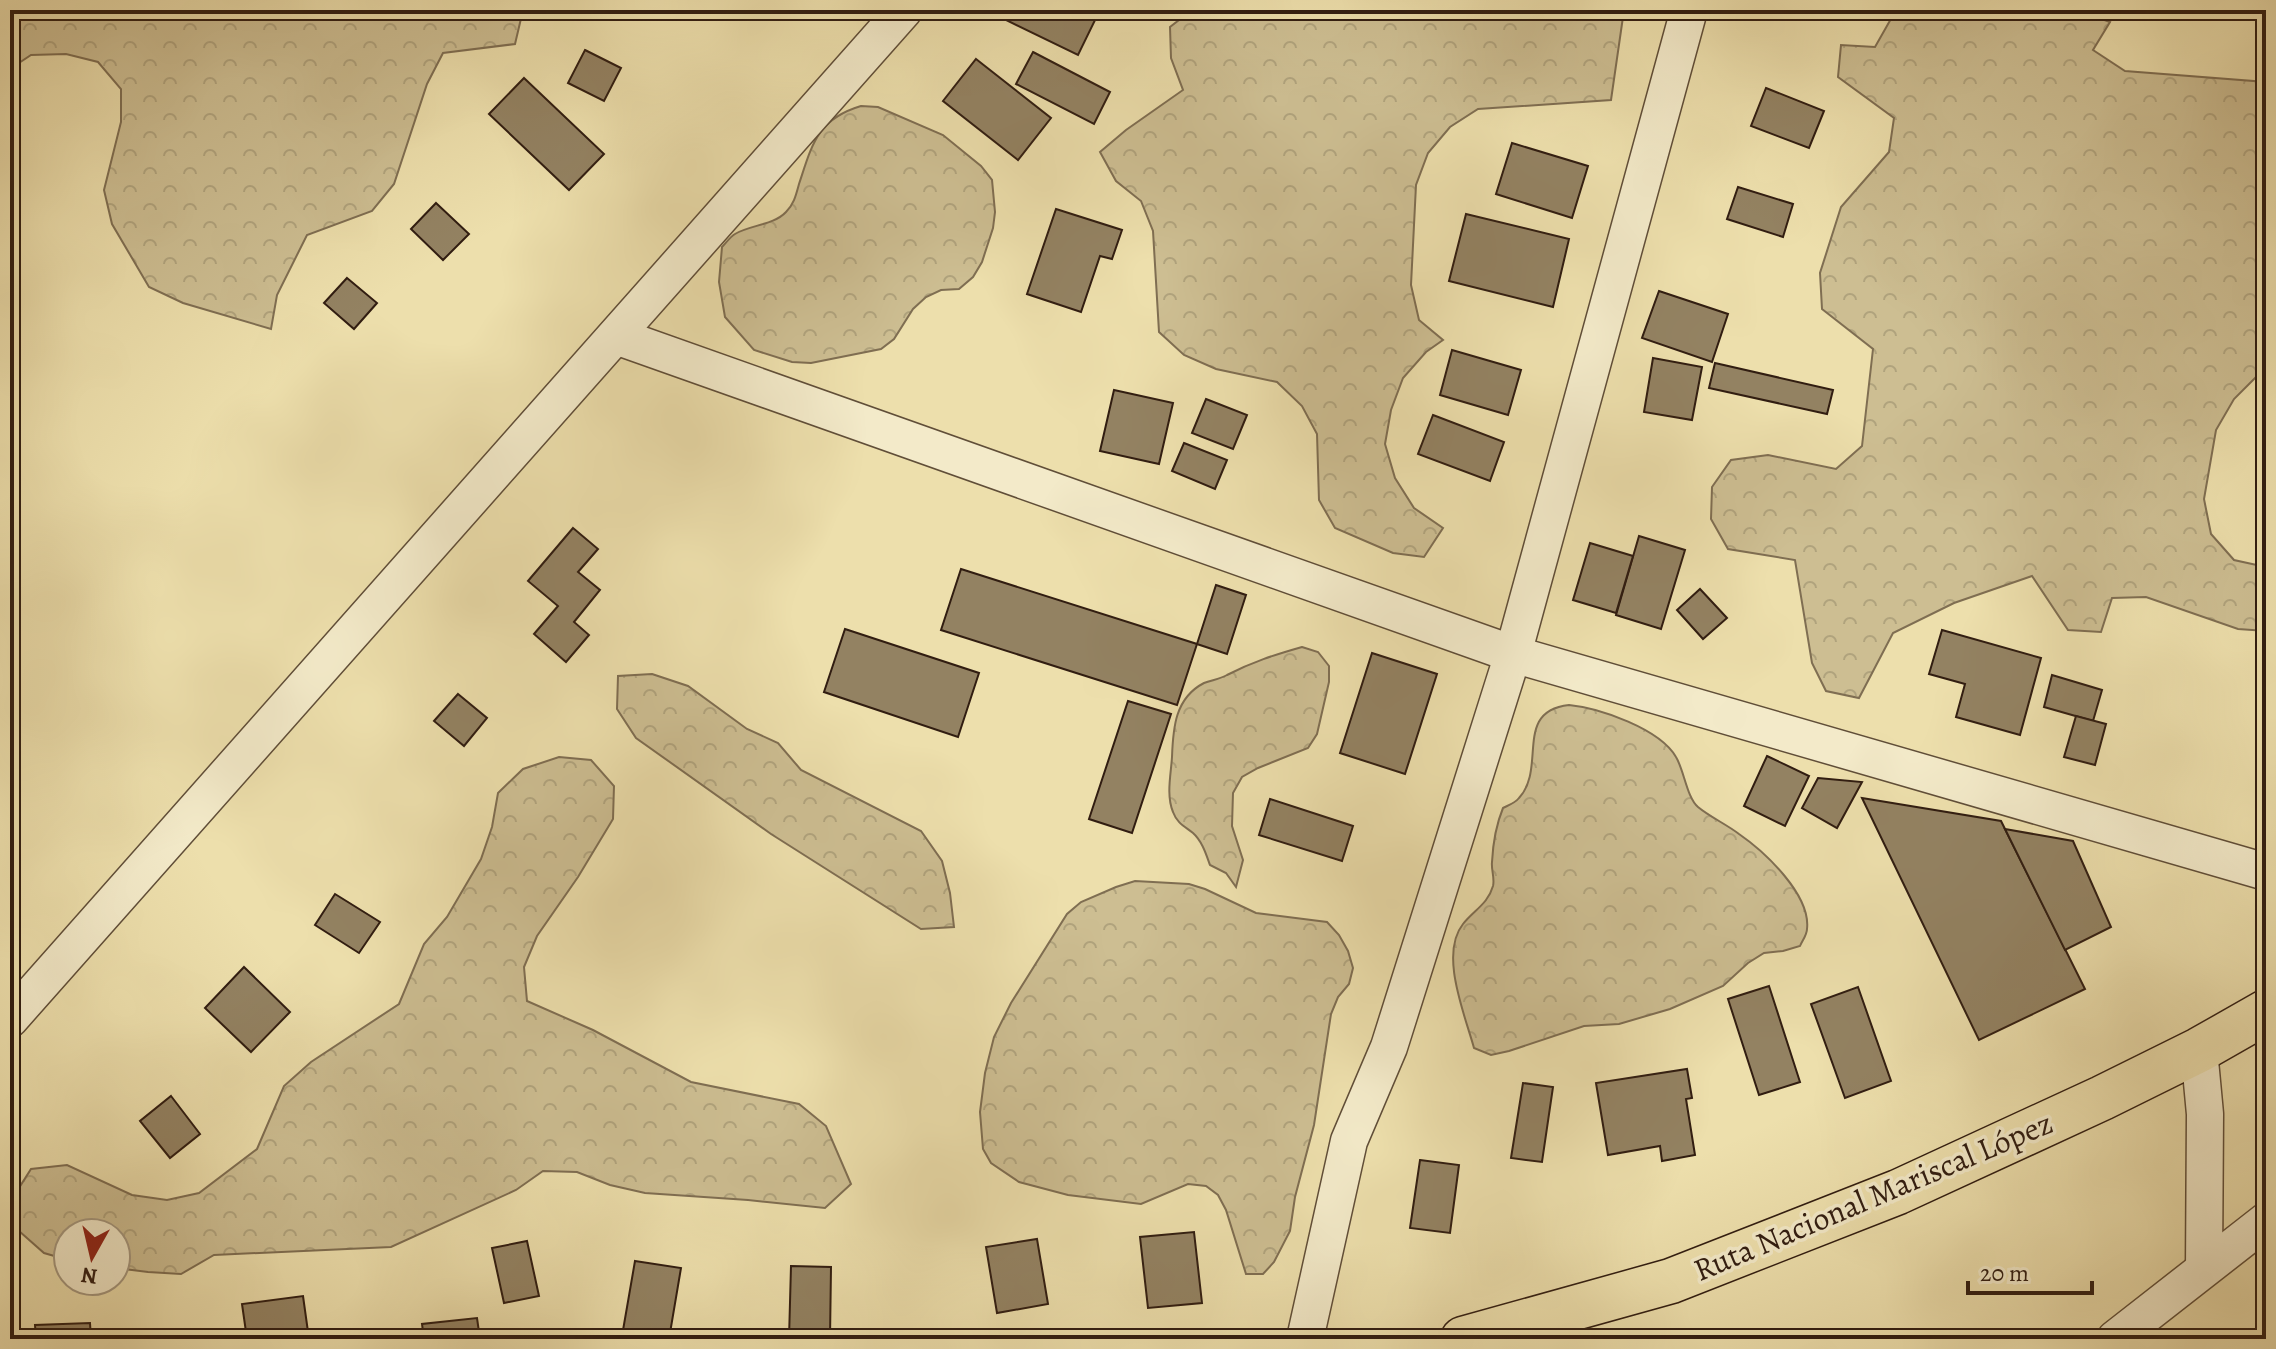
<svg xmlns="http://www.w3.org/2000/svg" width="2276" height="1349" viewBox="0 0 2276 1349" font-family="Alegreya,serif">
<defs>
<pattern id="forest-crowns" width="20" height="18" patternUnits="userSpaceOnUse" patternTransform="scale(2)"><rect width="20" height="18" fill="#cdbe92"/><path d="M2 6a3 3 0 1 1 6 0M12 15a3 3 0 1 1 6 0" fill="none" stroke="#b0a37d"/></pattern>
</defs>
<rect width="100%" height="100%" fill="#eddfac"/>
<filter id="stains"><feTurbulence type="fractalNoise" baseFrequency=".0025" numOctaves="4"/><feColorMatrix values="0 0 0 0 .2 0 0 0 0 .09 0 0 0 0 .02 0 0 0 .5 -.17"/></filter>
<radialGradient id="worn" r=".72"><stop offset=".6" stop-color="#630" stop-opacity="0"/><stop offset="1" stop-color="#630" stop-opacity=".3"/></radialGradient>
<g fill="url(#forest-crowns)" stroke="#7f6e52" stroke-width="2">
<polygon points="10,10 523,10 515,44 443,53 427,84 394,184 372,211 307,235 277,295 271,329 183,303 149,287 112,224 104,190 121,122 121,89 98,62 66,54 31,55 10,69"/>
<polygon points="1192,10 1624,10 1611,100 1478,109 1450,127 1428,153 1416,185 1411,285 1419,320 1443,340 1426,352 1403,378 1391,410 1385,444 1395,478 1414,508 1443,528 1424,557 1393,553 1335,528 1319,500 1317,434 1302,406 1277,382 1216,369 1184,355 1159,332 1153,231 1141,201 1116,181 1100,152 1126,130 1183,90 1171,58 1170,27"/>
<polygon points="1896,10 2077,10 2110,22 2093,50 2125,71 2266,82 2266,217 2259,254 2266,266 2266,367 2234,399 2216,430 2204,499 2211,534 2234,560 2266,567 2266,631 2238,629 2146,597 2112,598 2101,632 2068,630 2032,576 1954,603 1893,633 1859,698 1826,691 1812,663 1795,560 1728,549 1711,519 1712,487 1731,460 1768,455 1836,469 1862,446 1873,349 1822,309 1820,273 1841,207 1889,152 1894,118 1838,77 1841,45 1875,47"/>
<path d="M 861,106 L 878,107 L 943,135 L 981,166 L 992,180 L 995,212 L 993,228 L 982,262 L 973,277 L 959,289 L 941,290 L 926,297 L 913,309 L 894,339 L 881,349 L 811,363 L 792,362 L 754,350 L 725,317 L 719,282 L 722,247 C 726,243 730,237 735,234 C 750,225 774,225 786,212 C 794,204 796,195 799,184 C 812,145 817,119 861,106 Z"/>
<path d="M 1302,647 L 1318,652 L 1329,666 L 1329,682 L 1317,734 L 1308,748 L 1258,768 L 1242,777 L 1233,793 L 1232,826 L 1243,860 L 1236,887 L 1226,873 L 1210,865 C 1206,854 1202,841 1193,833 C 1184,826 1177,823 1173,812 C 1166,795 1171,774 1172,757 C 1173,728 1175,698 1204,683 C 1212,680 1220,679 1227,675 C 1252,662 1274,655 1302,647 Z"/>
<polygon points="652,674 688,686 747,729 778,743 801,770 921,831 942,861 950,893 954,927 921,929 771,834 636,738 617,709 618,676"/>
<path d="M 1569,705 C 1600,708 1660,729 1676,757 C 1684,770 1687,798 1698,807 C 1710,817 1726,824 1739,834 C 1765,852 1811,895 1807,929 C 1807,935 1802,941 1800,946 L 1783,951 L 1764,953 L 1748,963 L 1723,986 L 1670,1009 L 1619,1024 L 1584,1026 L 1509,1051 L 1491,1055 L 1474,1048 C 1465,1015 1439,954 1463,924 C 1474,910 1488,904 1493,886 C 1495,878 1491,870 1492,862 C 1493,843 1496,825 1503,808 C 1509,805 1515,803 1519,798 C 1547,768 1513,711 1569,705 Z"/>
<polygon points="559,757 591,760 614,786 613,819 578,877 537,936 524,967 527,1001 593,1030 691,1082 799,1104 826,1126 851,1184 825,1208 748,1200 645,1193 610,1185 577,1172 543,1171 516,1190 391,1247 214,1255 181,1274 148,1272 116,1268 116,1233 68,1233 68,1260 44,1253 19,1231 12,1199 31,1169 67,1165 132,1195 167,1200 199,1193 257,1149 284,1086 311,1062 399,1004 424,944 447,917 481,859 492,827 498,793 523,769"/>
<polygon points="1135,881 1189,884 1205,889 1256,913 1327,922 1339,935 1348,951 1353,968 1349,984 1338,997 1331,1014 1314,1125 1295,1197 1290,1231 1274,1262 1263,1274 1246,1274 1226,1210 1218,1195 1206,1186 1188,1184 1141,1204 1068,1195 1019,1182 991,1163 983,1149 980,1112 985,1073 994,1037 1011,1003 1067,914 1081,902 1116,887"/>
</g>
<g fill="#938262" stroke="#311d11" stroke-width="2">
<polygon points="1003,10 1090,10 1098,14 1078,55 1000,17"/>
<polygon points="585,50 621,68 604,101 568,83"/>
<polygon points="1033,52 1110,92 1094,124 1016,84"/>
<polygon points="976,59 1051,118 1018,160 943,101"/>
<polygon points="524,78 604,154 569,190 489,114"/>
<polygon points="1766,88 1824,111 1809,148 1751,126"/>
<polygon points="1512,143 1588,166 1572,218 1496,194"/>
<polygon points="1738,187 1793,204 1783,237 1727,219"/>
<polygon points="436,203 469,234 443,260 411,229"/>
<polygon points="1056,209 1122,230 1112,259 1100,256 1081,312 1027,294"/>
<polygon points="1466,214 1569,239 1553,307 1449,281"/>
<polygon points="347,278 377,303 354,329 324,303"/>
<polygon points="1659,291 1728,314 1712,362 1642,338"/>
<polygon points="1452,350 1521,370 1508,415 1440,395"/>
<polygon points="1653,358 1702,367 1692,420 1644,412"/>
<polygon points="1715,363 1833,390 1827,414 1709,388"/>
<polygon points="1114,390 1173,403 1159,464 1100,451"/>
<polygon points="1206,399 1247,415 1233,449 1192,433"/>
<polygon points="1433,415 1504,442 1490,481 1418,454"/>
<polygon points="1184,443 1227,460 1215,489 1172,471"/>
<polygon points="573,528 598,549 578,572 600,590 574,622 589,635 566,662 534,634 558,606 528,581"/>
<polygon points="1639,536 1685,550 1661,629 1616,615"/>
<polygon points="1590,543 1633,556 1616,613 1573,600"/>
<polygon points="961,569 1197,644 1177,705 941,630"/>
<polygon points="1216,585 1246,595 1227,654 1197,644"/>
<polygon points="1700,589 1727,618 1703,639 1677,610"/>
<polygon points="845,629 979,673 958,737 824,692"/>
<polygon points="1942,630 2041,658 2020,735 1956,717 1965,684 1929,674"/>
<polygon points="1372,653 1437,674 1405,774 1340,753"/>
<polygon points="2052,675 2102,690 2093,721 2044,707"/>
<polygon points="458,694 487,718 464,746 434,721"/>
<polygon points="1128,701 1171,714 1132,833 1089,819"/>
<polygon points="2076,716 2106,724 2095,765 2064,757"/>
<polygon points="1767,756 1809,776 1785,826 1744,806"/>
<polygon points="1818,778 1862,782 1837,828 1802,808"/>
<polygon points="1862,798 2001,821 2085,989 1979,1040"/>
<polygon points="1270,799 1353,826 1342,861 1259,835"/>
<polygon points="2005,829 2073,841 2111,927 2065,950"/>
<polygon points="335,894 380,922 359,953 315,925"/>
<polygon points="244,967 290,1012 251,1052 205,1008"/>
<polygon points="1769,986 1800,1082 1759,1095 1728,999"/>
<polygon points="1858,987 1891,1081 1845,1098 1811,1004"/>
<polygon points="1687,1069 1692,1098 1686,1099 1695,1155 1662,1161 1660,1146 1608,1155 1596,1083"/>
<polygon points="1523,1083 1553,1087 1542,1162 1511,1158"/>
<polygon points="171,1096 200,1134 170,1158 140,1121"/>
<polygon points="1420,1160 1459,1165 1450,1233 1410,1228"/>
<polygon points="1194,1232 1202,1303 1148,1308 1140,1237"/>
<polygon points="1037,1239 1048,1304 997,1313 986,1247"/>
<polygon points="527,1241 539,1296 504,1303 492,1248"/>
<polygon points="635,1261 681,1268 669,1339 638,1339 622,1336"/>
<polygon points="791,1266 831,1267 830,1339 789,1339"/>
<polygon points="303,1296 309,1339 247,1339 242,1304"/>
<polygon points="477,1318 480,1339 424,1339 422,1324"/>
<polygon points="90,1323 91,1339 36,1339 35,1325"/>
<polygon points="2138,1333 2184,1336 2184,1339 2137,1339"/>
</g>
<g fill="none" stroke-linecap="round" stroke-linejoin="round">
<g stroke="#604e38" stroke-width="39">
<g id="street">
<polyline points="616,336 1513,654 2266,872"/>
<polyline points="10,1019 904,10"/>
<polyline points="2199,1050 2205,1114 2204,1268"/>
<polyline points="1305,1339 1349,1141 1389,1047 1513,654 1689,10"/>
<polyline points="2115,1339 2266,1221"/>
</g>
</g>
<g stroke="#311d11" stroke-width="47">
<polyline id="highway" points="1463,1339 1671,1281 1898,1192 2102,1098 2199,1050 2266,1012"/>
</g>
<use href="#street" stroke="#f3eac9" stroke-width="36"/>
<use href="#highway" stroke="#eddfac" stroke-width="44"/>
</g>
<g text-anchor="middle" stroke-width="7" stroke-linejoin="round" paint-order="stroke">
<g font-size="32" fill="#311d11" stroke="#f3eac9">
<text transform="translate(1873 1196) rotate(-23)" y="11">Ruta Nacional Mariscal López</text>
</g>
</g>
<rect width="2276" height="1349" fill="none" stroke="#eddfac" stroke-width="40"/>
<rect x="12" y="12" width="2252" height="1325" fill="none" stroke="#311d11" stroke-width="4"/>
<rect x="20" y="20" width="2236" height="1309" fill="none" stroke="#311d11" stroke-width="2"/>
<g transform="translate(92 1257) rotate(188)"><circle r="38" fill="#f3eac9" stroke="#a5987f" stroke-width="2"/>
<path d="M0-6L14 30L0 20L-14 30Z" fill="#8f2418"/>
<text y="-12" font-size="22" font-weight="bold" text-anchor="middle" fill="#311d11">N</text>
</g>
<path d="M1968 1281v12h124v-12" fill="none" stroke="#311d11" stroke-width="4"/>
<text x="1980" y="1281" font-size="24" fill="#311d11" stroke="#f3eac9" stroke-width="6" paint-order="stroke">20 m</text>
<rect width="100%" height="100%" filter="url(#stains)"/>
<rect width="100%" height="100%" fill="url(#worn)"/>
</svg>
